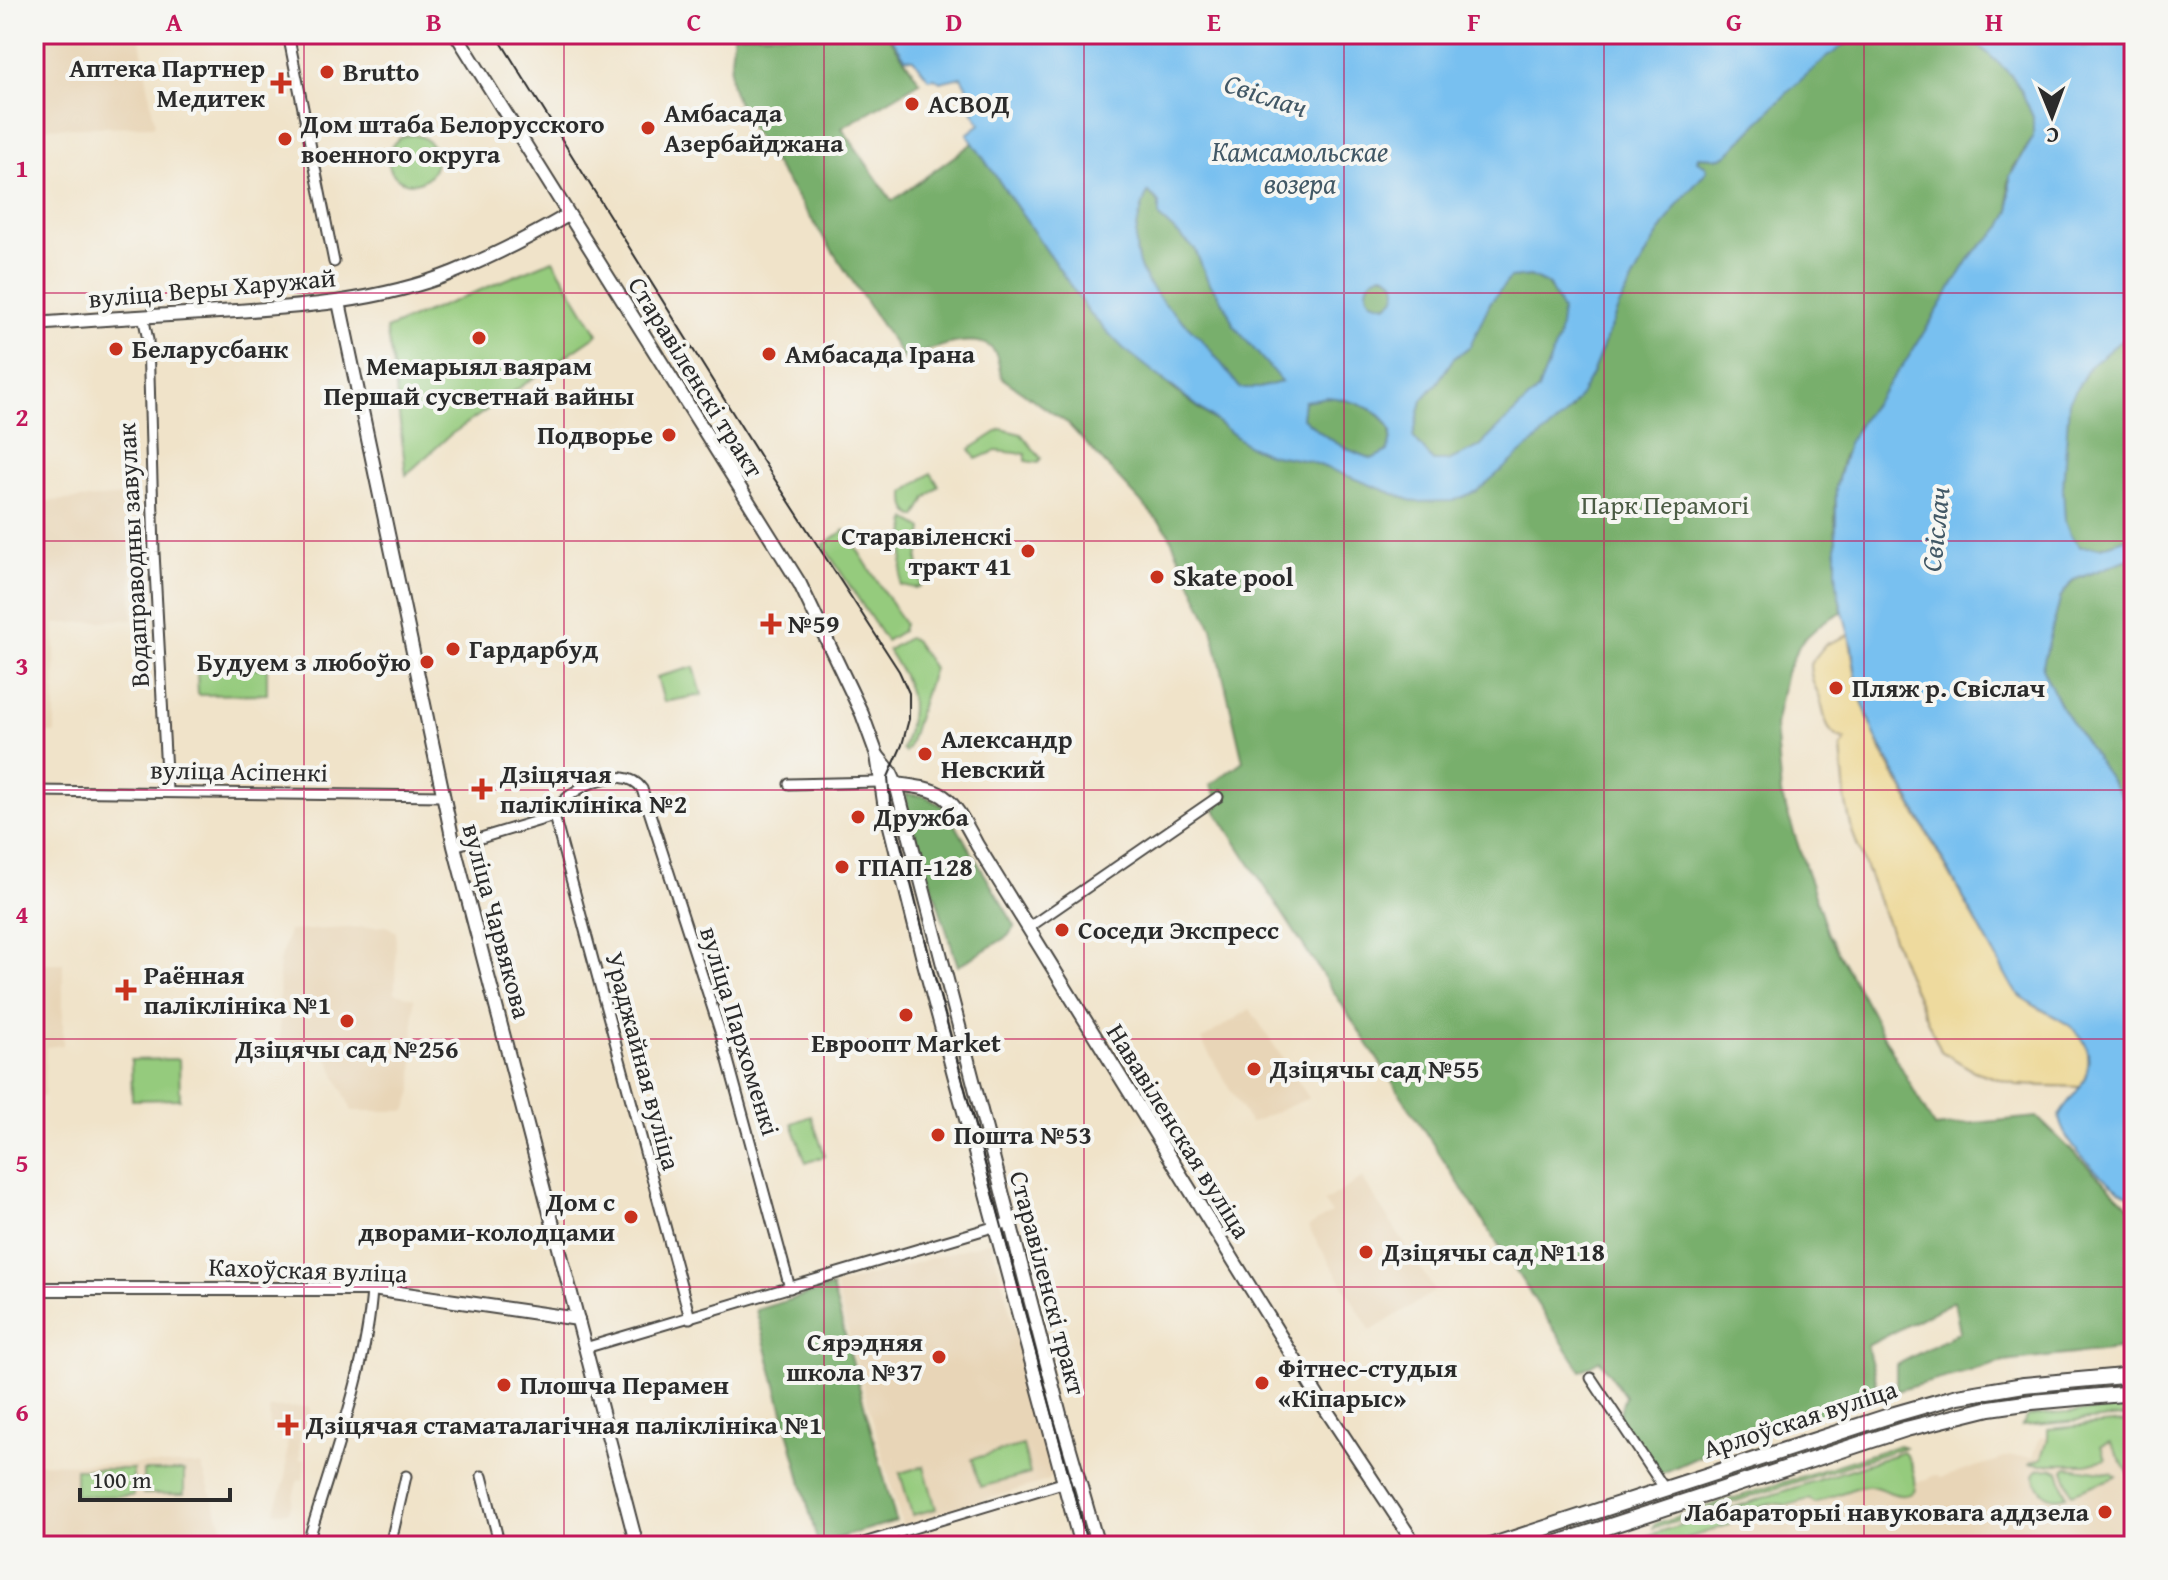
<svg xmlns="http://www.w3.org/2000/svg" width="2168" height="1580" viewBox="0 0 2168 1580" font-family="'Gentium Book Plus',serif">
<rect width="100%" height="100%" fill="#f6f6f2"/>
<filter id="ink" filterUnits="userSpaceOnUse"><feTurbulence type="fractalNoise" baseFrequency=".0125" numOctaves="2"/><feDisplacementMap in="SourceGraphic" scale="16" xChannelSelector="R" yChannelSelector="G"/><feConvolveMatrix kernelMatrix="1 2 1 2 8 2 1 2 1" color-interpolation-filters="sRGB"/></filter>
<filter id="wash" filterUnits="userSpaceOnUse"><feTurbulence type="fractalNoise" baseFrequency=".006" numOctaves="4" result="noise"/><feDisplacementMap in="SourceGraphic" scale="32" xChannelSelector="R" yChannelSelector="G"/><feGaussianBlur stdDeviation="1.8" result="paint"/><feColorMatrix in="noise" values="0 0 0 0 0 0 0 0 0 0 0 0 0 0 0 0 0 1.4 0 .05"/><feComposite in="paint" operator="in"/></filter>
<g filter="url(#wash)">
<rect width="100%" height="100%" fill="#f0e3c9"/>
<g fill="#e8d5b7">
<polygon points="34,34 139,34 155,126 34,128"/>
<polygon points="128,496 133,619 55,624 55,733 34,733 34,502"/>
<polygon points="387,926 396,932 395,993 414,998 413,1091 406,1111 352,1111 327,1056 280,1044 279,962 289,931"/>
<polygon points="63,963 63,1045 46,1047 44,1097 34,1096 34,964"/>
<polygon points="1250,1009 1309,1098 1250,1123 1201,1040"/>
<polygon points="1362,1178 1435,1291 1371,1331 1308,1227 1331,1213 1324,1202"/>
<polygon points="991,1241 1054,1473 1047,1481 902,1525 835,1286"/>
<polygon points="310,1407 310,1428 300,1429 300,1459 305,1460 303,1480 298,1479 289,1512 274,1512 286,1478 287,1446 286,1436 270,1433 269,1408"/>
<polygon points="2128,1431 2134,1435 2134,1546 1616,1546 1881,1459 1908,1487 1935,1475 1941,1478 2011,1456 2033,1457 2040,1437"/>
<polygon points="34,1463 201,1465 223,1529 217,1546 34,1546"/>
</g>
<g fill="#95cb7d" stroke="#607b54" stroke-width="2">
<circle cx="412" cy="159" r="24"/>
<polygon points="553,260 598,334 450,435 406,475 394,372 386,329"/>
<polygon points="1001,429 1021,434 1041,458 1038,463 1025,461 1026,454 996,451 976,459 970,449"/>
<path d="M 931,473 L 939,486 L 926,498 L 916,517 C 904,512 905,503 905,492 Z"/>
<polygon points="907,519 923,529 918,559 921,586 915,588 900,585"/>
<polygon points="845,530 904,624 902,631 886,641 823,545"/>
<path d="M 908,638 L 914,640 L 933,668 L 908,748 L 905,752 L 902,750 C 917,706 914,689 888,650 Z"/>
<polygon points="694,667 702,695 664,702 657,677"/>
<polygon points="197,668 267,668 267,694 198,695"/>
<polygon points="179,1059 180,1099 132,1100 131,1060"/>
<polygon points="811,1116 825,1156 806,1163 792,1123"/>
<polygon points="2134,1408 2134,1416 2022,1426 2028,1416"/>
<polygon points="2123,1422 2134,1424 2134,1482 2110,1442 2101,1446 2106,1459 2087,1464 2029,1464 2042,1458 2048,1438 2048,1429"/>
<polygon points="1023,1445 1030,1474 980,1487 972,1459"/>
<polygon points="1899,1445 1905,1447 1653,1528 1654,1524"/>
<path d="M 1903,1452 C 1912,1460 1918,1481 1914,1492 C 1899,1501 1887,1489 1871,1486 C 1859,1484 1828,1499 1815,1503 L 1809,1499 L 1788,1505 L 1771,1503 L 1738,1514 L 1729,1525 L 1662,1546 L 1616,1546 Z"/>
<polygon points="924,1466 936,1509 912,1515 900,1473"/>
<polygon points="2067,1467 2111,1473 2116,1477 2072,1493 2064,1470"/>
<rect x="75" y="1469" width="58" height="27"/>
<path d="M 2038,1469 L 2052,1468 L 2059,1471 L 2067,1496 C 2049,1502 2039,1492 2034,1475 Z"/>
<rect x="143" y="1471" width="41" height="23"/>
</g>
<g fill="#78af6c" stroke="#526d4c" stroke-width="2">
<path d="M 734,34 L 887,34 L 920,82 L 842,128 L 892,201 L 973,143 L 1090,314 L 1172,388 L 1247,445 L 1268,454 L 1309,461 L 1415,502 L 1477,491 L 1571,409 L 1591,376 L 1619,306 L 1652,244 L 1677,205 L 1707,171 L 1706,166 L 1697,161 L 1698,157 L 1721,158 L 1727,155 L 1797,82 L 1828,55 L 1861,34 L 1956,34 L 1965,37 L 1996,59 L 2012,76 L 2021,90 L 2033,117 L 2033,138 L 2014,166 L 2008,183 L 2010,210 L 2002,227 L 1972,255 L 1908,358 L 1857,427 L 1843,456 L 1836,487 L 1835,520 L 1838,592 L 1842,612 L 1823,622 L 1801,642 L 1786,672 L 1775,726 L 1781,794 L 1828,934 L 1934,1127 L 2037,1117 L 2134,1211 L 2134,1347 L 2004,1362 L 1896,1391 L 1896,1365 L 1960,1332 L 1954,1301 L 1867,1346 L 1880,1396 L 1720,1447 L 1656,1476 L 1618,1418 L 1625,1396 L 1600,1360 L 1581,1371 L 1215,810 L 1218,807 L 1218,798 L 1210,785 L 1243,761 L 1212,628 L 1167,530 L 1067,423 L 1002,378 C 999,371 999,359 995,353 C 981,327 924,352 904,359 L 745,119 C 726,81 729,75 734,34 Z"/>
<path d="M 1148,192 L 1159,203 L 1159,217 L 1195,249 L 1207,279 L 1225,305 L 1234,326 L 1283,382 L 1259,388 L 1240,388 C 1227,372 1215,354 1201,339 C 1166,303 1129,283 1137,227 C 1139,216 1141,200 1148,192 Z"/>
<circle cx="1382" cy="290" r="15"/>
<polygon points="1530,276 1548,285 1563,311 1558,340 1538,390 1479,447 1448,461 1433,461 1413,437 1422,400 1437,383 1453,359 1470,346 1490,303 1510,278"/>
<polygon points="2134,330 2134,536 2100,547 2080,547 2070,535 2065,522 2063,488 2069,401 2090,366"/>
<path d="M 1327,397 C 1348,399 1383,408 1390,431 C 1392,437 1389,445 1388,451 L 1372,459 C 1345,450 1323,437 1302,417 L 1304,401 Z"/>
<polygon points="2134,557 2134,797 2133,799 2122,797 2060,705 2042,668 2061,596 2074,580"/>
<polygon points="906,794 925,796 945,807 1015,926 1008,936 958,966 907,808"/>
<polygon points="832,1287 896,1521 818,1544 756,1310"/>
</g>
<path fill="#eeda9e" stroke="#8c8264" stroke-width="2" d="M 1849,635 L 1858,690 L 1882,753 L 2013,988 C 2042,1024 2113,1020 2081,1087 L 2017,1085 L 1974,1071 L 1941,1051 L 1907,975 L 1852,831 L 1845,798 L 1841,747 L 1845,740 C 1822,733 1826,714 1819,696 C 1814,684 1810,677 1810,664 L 1826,644 Z"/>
<g fill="#78c0f0" stroke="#52768e" stroke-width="2" fill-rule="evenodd">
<path d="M 889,34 L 1861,34 C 1808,66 1770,111 1727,155 L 1721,158 L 1698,157 L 1697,161 L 1706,166 L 1707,171 L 1677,205 L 1652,244 L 1619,306 L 1591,376 L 1578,399 L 1563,418 L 1477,491 L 1453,501 L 1415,502 L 1309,461 L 1268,454 L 1247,445 L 1123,348 L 1090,314 L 967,134 L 980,124 L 970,107 L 975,102 L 961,77 L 940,82 L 935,78 L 929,79 L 913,59 L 905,58 ZM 1149,192 L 1159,203 L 1159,217 L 1195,249 L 1207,279 L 1225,305 L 1234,326 L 1282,382 L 1259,388 L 1240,388 C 1227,372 1215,354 1201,339 C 1163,300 1122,276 1140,215 C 1143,206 1143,199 1149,192 ZM 1383,274 C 1401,279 1401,297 1386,305 L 1371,301 C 1362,289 1369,277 1383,274 ZM 1530,276 L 1549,285 L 1562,311 L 1558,340 L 1538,390 L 1479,447 L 1448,461 L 1433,461 L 1413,437 L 1422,400 L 1437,383 L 1453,359 L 1470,346 L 1490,303 L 1510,278 ZM 1327,397 C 1348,399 1385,408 1391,432 C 1392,437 1389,446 1388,451 L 1372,459 C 1345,450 1323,437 1302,417 L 1304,401 Z"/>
<path d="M 1956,34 L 2062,34 L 2085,47 L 2102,43 L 2111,34 L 2134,34 L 2134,330 L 2090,366 L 2069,401 L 2063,488 L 2065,522 L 2070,535 L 2080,547 L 2101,547 L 2134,536 L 2134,557 L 2073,580 L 2061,596 L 2042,668 L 2060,705 L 2122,797 L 2134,797 L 2134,1198 C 2110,1188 2061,1143 2059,1116 C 2066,1101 2081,1091 2086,1075 C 2102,1021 2038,1018 2013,988 L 1875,736 L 1858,690 L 1852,647 L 1838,592 L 1836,572 L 1836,487 L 1848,443 L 1866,414 L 1908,358 L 1972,255 L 2002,227 L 2010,210 L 2010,176 L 2033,138 L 2033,117 L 2021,90 L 2012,76 L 1982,48 Z"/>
</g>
</g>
<g filter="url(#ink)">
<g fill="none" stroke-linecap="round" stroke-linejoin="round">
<g stroke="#494743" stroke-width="13">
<g id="street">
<polyline points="288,34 334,262"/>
<polyline points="143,316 148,340 154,552 167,791"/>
<polyline points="789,784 880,782"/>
<polyline points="34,791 443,796"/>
<path d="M 554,816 C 562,789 624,761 642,789 L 720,1031 L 790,1288"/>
<polyline points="554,816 690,1318"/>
<polyline points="454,846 554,816"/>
<polyline points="1028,928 1218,797"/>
<polyline points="585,1348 1010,1222"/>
<polyline points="1591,1378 1664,1488"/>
<polyline points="482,1476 500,1546"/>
<path d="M 307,1546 C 330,1465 367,1372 372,1289"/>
<polyline points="390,1546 406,1476"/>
<polyline points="854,1546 1079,1478"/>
</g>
</g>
<g stroke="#494743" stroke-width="16">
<g id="secondary">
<polyline points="456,34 800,584 862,714 877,755 884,802 924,963 1081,1546"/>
<polyline points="339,302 454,846 637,1546"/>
<path d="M 34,324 C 91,320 147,316 204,313 C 287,308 375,304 454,272 C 493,256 532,236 568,215"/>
<polyline points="877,755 890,771 896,784 1061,1418 1098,1546"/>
<path d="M 880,782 C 943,790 946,786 977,845 L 1321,1402 L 1416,1546"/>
<polyline points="34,1289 372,1289 578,1319"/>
</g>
</g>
<g stroke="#494743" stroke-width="18">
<g id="primary">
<polyline points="1490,1546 1895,1414 1958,1396 2024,1385 2134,1375"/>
<polyline points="1549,1546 1906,1429 1990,1408 2032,1402 2134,1393"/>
</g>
</g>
<use href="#street" stroke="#fff" stroke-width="9"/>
<use href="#secondary" stroke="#fff" stroke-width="12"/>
<use href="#primary" stroke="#fff" stroke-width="14"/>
<polyline stroke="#2b2b2b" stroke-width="2" points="496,34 759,455 899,671 909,693 909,719 902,745 888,777 890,802 936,982 1088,1546"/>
</g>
</g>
<path fill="none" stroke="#c2185b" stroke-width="2" stroke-opacity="0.55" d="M 304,34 L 304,1546M 564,34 L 564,1546M 824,34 L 824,1546M 1084,34 L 1084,1546M 1344,34 L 1344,1546M 1604,34 L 1604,1546M 1864,34 L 1864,1546M 34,293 L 2134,293M 34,541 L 2134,541M 34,790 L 2134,790M 34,1039 L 2134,1039M 34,1287 L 2134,1287"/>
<g fill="#c8321e" stroke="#f6f6f2" stroke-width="3">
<circle cx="327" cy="72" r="8"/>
<path d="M277 71h8v8h8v8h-8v8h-8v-8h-8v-8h8z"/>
<circle cx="912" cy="104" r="8"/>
<circle cx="648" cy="128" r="8"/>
<circle cx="285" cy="139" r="8"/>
<circle cx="479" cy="338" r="8"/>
<circle cx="116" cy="349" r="8"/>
<circle cx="769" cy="354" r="8"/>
<circle cx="669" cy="435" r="8"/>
<circle cx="1028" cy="551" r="8"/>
<circle cx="1157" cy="577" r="8"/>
<path d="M767 612h8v8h8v8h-8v8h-8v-8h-8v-8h8z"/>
<circle cx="453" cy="649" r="8"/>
<circle cx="427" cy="662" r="8"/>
<circle cx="1836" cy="688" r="8"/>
<circle cx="925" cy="754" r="8"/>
<path d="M478 777h8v8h8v8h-8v8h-8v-8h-8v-8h8z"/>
<circle cx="858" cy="817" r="8"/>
<circle cx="842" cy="867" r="8"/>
<circle cx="1062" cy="930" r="8"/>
<path d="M122 978h8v8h8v8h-8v8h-8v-8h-8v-8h8z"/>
<circle cx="906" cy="1015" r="8"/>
<circle cx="347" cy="1021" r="8"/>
<circle cx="1254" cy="1069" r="8"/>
<circle cx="938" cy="1135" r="8"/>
<circle cx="631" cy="1217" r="8"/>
<circle cx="1366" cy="1252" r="8"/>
<circle cx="939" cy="1357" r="8"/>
<circle cx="1262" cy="1383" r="8"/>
<circle cx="504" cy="1385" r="8"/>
<path d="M284 1413h8v8h8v8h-8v8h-8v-8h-8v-8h8z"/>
<circle cx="2105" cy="1512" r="8"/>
</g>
<g text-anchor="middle" stroke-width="8" stroke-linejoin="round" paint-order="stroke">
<g font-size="26" font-weight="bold" fill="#2b2b2b" stroke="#f6f6f2" text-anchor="start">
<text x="265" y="77" text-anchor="end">Аптека Партнер<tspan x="265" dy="30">Медитек</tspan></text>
<text x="343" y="81">Brutto</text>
<text x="928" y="113">АСВОД</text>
<text x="664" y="122">Амбасада<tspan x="664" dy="30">Азербайджана</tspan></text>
<text x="301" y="133">Дом штаба Белорусского<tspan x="301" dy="30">военного округа</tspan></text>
<text x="132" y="358">Беларусбанк</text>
<text x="785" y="363">Амбасада Ірана</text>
<text x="479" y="375" text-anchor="middle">Мемарыял ваярам<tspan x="479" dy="30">Першай сусветнай вайны</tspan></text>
<text x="653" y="444" text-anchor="end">Подворье</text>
<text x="1012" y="545" text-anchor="end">Старавіленскі<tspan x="1012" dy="30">тракт 41</tspan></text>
<text x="1173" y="586">Skate pool</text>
<text x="787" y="633">№59</text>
<text x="469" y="658">Гардарбуд</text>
<text x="411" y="671" text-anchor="end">Будуем з любоўю</text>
<text x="1852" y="697">Пляж р. Свіслач</text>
<text x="941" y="748">Александр<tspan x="941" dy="30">Невский</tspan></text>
<text x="500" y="783">Дзіцячая<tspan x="500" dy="30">паліклініка №2</tspan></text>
<text x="874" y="826">Дружба</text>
<text x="858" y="876">ГПАП-128</text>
<text x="1078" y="939">Соседи Экспресс</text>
<text x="144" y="984">Раённая<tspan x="144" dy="30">паліклініка №1</tspan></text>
<text x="906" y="1052" text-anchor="middle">Евроопт Market</text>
<text x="347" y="1058" text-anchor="middle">Дзіцячы сад №256</text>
<text x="1270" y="1078">Дзіцячы сад №55</text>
<text x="954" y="1144">Пошта №53</text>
<text x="615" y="1211" text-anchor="end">Дом с<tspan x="615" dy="30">дворами-колодцами</tspan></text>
<text x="1382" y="1261">Дзіцячы сад №118</text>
<text x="923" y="1351" text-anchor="end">Сярэдняя<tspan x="923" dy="30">школа №37</tspan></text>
<text x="1278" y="1377">Фітнес-студыя<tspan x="1278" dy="30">«Кіпарыс»</tspan></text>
<text x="520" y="1394">Плошча Перамен</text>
<text x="306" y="1434">Дзіцячая стаматалагічная паліклініка №1</text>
<text x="2089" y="1521" text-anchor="end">Лабараторыі навуковага аддзела</text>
</g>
<g font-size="26" fill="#2b2b2b" stroke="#f6f6f2">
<text transform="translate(212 288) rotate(-5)" y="9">вуліца Веры Харужай</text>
<text transform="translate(696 377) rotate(58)" y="9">Старавіленскі тракт</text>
<text transform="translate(133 555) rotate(-93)" y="9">Водаправодны завулак</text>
<text transform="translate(239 771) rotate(1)" y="9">вуліца Асіпенкі</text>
<text transform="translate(497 921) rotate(75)" y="9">вуліца Чарвякова</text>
<text transform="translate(740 1031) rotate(73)" y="9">вуліца Пархоменкі</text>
<text transform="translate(643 1061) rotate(75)" y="9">Ураджайная вуліца</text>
<text transform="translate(1179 1131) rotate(58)" y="9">Нававіленская вуліца</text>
<text transform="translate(308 1270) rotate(2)" y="9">Кахоўская вуліца</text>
<text transform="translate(1048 1283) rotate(75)" y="9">Старавіленскі тракт</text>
<text transform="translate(1800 1419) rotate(-18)" y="9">Арлоўская вуліца</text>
</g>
<g font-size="26" fill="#4b5b44" stroke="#f6f6f2">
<text x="1665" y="514">Парк Перамогі</text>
</g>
<g font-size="28" font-style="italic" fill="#425866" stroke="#f6f6f2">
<text transform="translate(1266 95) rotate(18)" y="10">Свіслач</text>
<text x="1300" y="161">Камсамольскае<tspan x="1300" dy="32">возера</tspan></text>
<text transform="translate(1935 529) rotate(-84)" y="10">Свіслач</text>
</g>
</g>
<rect width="2168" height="1580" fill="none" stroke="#f6f6f2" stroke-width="88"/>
<g transform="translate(2052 116) rotate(179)" stroke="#f6f6f2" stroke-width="6" paint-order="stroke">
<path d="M0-6L14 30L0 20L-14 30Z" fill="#2b2b2b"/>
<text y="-12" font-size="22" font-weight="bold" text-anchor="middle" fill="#2b2b2b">С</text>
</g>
<path d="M80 1488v12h150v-12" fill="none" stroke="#2b2b2b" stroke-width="4"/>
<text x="92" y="1488" font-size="24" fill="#2b2b2b" stroke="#f6f6f2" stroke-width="6" paint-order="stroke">100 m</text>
<rect x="44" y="44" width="2080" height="1492" fill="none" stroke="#c2185b" stroke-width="3"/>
<g font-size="26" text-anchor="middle" font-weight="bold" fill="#c2185b">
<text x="174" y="31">A</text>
<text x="434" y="31">B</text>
<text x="694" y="31">C</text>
<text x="954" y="31">D</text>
<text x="1214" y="31">E</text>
<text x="1474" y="31">F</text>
<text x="1734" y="31">G</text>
<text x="1994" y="31">H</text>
<text x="22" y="177">1</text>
<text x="22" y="426">2</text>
<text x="22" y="675">3</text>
<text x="22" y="923">4</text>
<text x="22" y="1172">5</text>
<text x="22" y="1421">6</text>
</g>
</svg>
